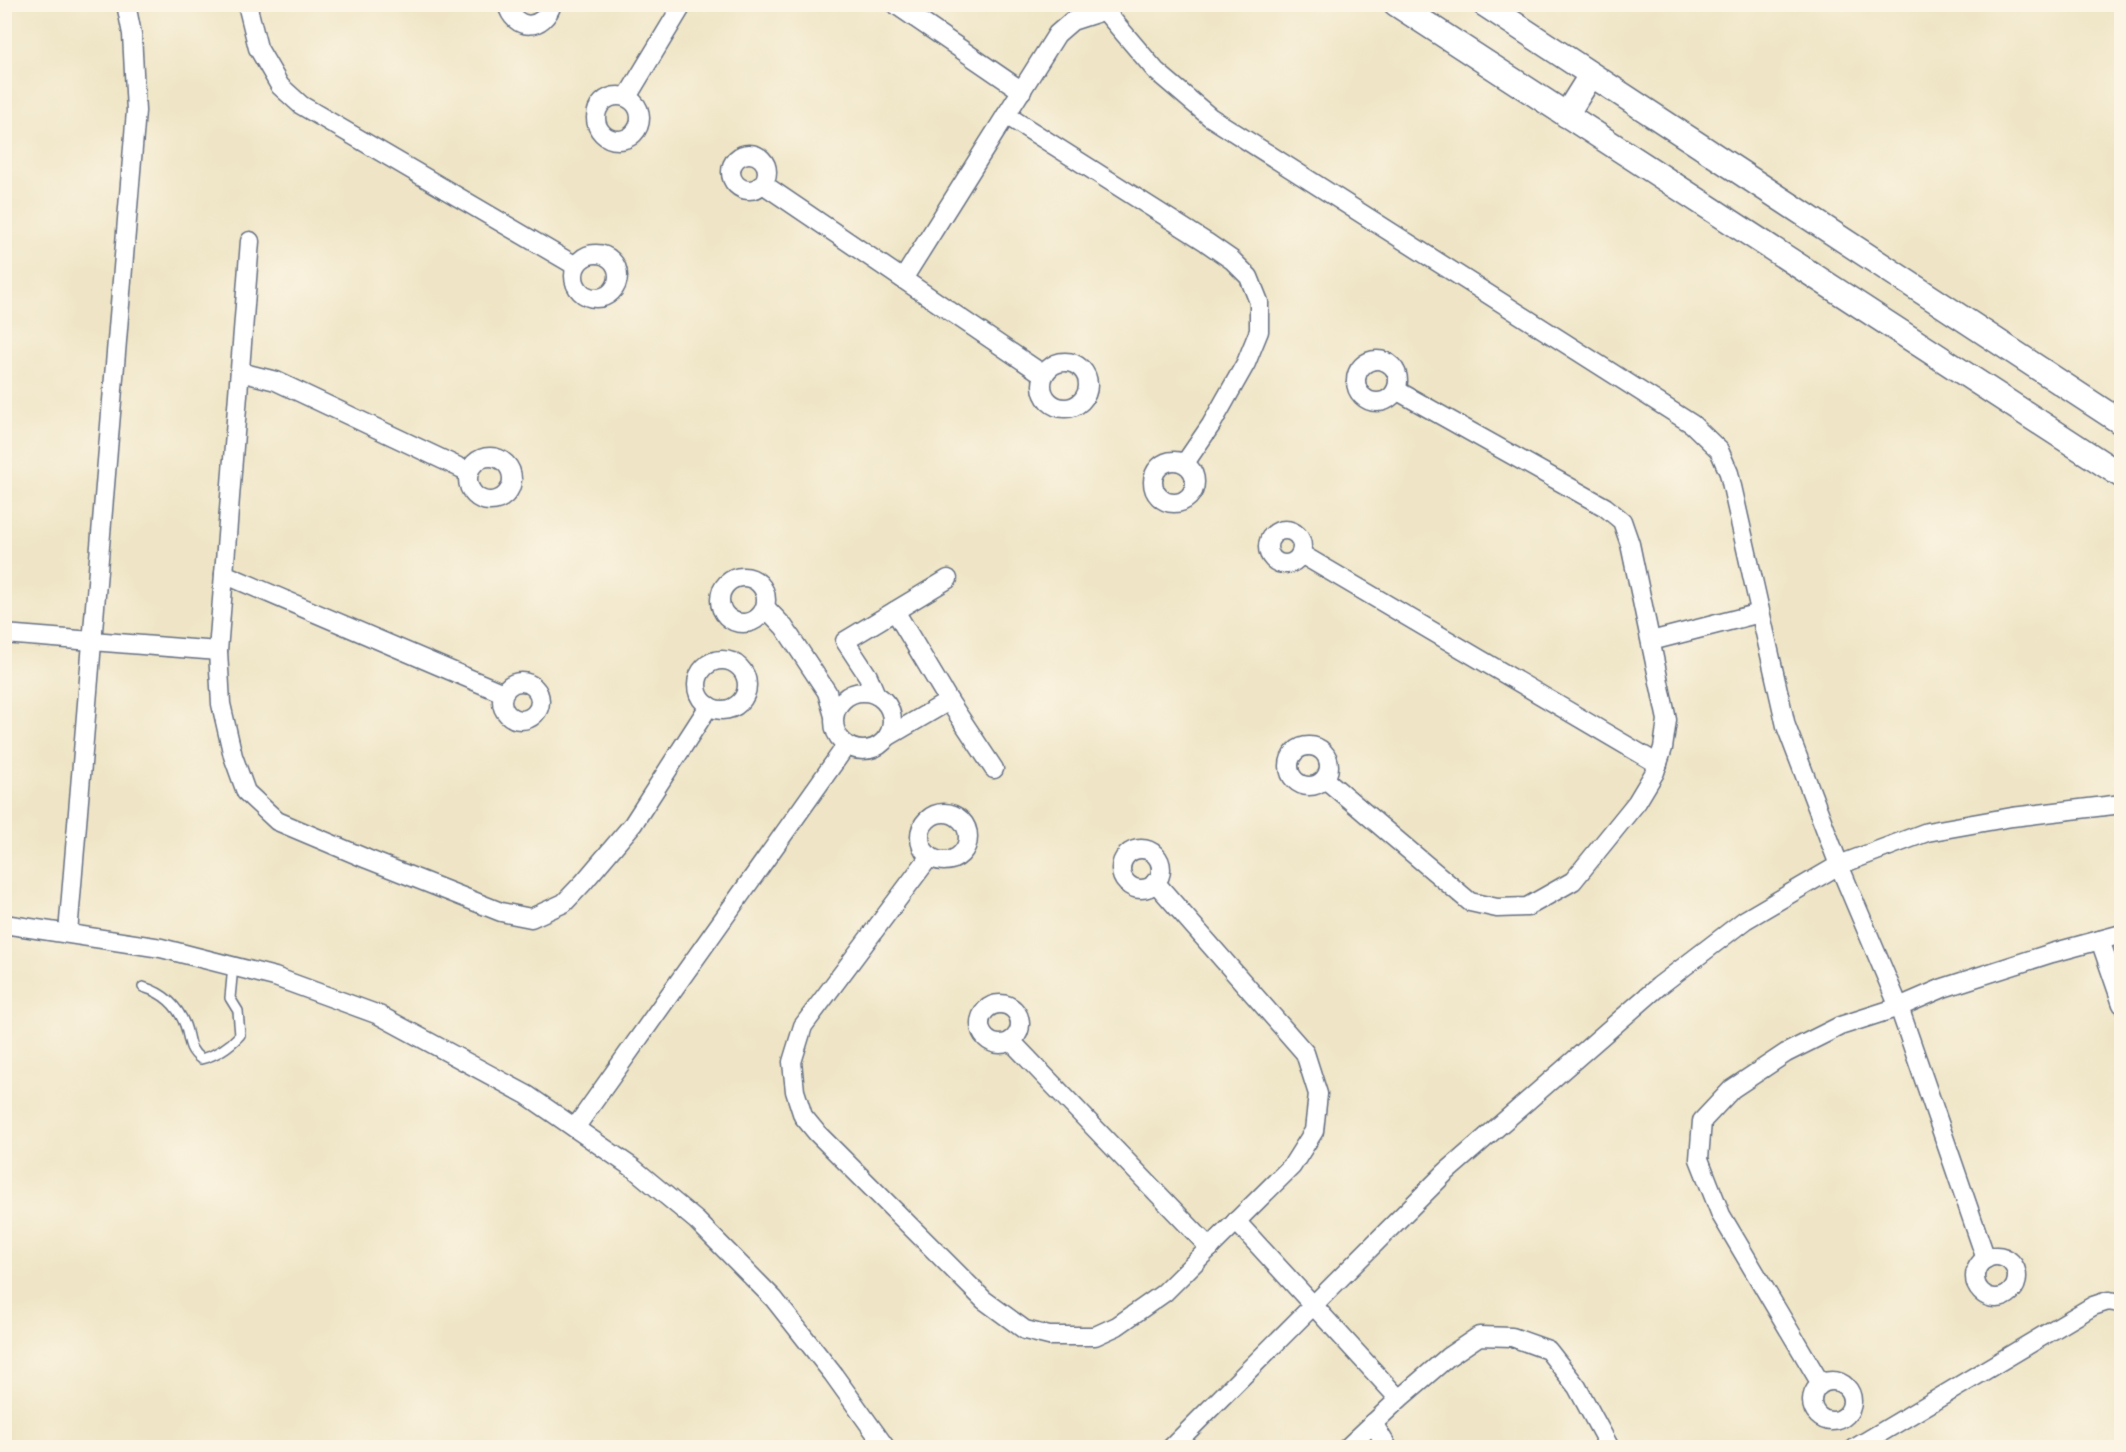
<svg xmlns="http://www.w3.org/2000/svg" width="2126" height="1452" viewBox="0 0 2126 1452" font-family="'Shantell Sans',sans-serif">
<rect width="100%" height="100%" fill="#fcf5e5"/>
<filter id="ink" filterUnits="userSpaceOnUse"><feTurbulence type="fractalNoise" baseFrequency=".0167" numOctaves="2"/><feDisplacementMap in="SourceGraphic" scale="12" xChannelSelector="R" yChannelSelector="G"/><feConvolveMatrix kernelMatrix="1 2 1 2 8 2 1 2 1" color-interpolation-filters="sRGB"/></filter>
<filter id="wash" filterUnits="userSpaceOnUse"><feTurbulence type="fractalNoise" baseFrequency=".008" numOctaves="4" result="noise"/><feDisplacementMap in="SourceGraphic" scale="24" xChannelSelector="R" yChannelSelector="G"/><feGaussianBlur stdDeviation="1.35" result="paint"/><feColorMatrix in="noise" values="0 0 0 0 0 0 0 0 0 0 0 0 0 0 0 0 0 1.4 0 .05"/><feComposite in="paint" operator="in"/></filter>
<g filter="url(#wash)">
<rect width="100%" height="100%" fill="#efe5c6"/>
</g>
<g filter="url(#ink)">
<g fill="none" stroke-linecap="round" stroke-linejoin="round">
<g stroke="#656f82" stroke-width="12">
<path id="service" d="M 143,987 C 163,993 177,1004 185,1025 C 190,1038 187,1049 201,1059 C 217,1055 229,1047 240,1035 L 238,1011 L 230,998 L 233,966"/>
</g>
<g stroke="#656f82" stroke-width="21">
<g id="minor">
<polyline points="247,4 258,48 280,86 301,105 576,266"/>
<path d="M 507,4 C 514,32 544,31 552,4"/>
<polyline points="895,4 1022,91"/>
<polyline points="1099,4 1156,71 1210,117 1692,424 1719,450 1729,473 1786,726 1839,865 1899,1007 1986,1259"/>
<circle cx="618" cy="118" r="22"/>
<polyline points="627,97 683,4"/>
<polyline points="1006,115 1206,242 1232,260 1249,277 1259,302 1259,331 1246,363 1211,425 1185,463"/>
<circle cx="749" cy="172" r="18"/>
<polyline points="763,184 1044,375"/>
<polyline points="250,241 218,651 221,704 233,756 246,792 277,821 367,859 501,912 531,918 564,903 583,883 633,824 709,706"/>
<circle cx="596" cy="276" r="22"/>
<polyline points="903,279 1057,34 1072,21 1103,11"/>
<circle cx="1377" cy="381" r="21"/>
<circle cx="1065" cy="385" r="23"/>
<polyline points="240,372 276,381 469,472"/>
<circle cx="490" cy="479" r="22"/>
<circle cx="1174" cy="482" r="21"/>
<circle cx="1285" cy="547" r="17"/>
<polyline points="1301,554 1658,764"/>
<polyline points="224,574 503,693"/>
<circle cx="743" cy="600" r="23"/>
<polyline points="766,608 784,627 827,692 834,716"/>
<polyline points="4,634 218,651"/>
<polyline points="1651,641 1760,613"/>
<circle cx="722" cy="685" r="25"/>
<circle cx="521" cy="701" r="19"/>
<circle cx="863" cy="721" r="29"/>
<polyline points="876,695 868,676 845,641 948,579"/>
<polyline points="949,701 994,769"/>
<polyline points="889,736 949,701 895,611"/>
<circle cx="1309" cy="766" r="20"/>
<polyline points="1325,779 1470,902 1497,908 1527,907 1573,881 1637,802 1655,772 1663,748 1667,720 1630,544 1622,521 1605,507 1396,390"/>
<circle cx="944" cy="837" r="24"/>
<circle cx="1141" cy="869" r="20"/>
<polyline points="930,856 803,1026 792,1062 795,1091 803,1116 817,1133 984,1300 1025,1330 1049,1336 1095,1336 1117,1326 1164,1293 1292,1166 1314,1131 1318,1094 1305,1053 1155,882"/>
<polyline points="4,924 161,948 275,977 379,1015 527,1095 633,1168 697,1221 774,1299 833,1374 886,1448"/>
<polyline points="68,933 136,111 132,34 126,4"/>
<polyline points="2100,940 2122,1004"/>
<circle cx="1000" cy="1024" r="20"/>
<polyline points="1011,1041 1210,1248"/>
<polyline points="575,1128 846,746"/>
<polyline points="1236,1221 1399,1399 1448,1357 1479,1336 1512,1337 1548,1350 1577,1387 1610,1448"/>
<circle cx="1996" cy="1277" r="21"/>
<circle cx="1832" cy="1401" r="20"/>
<polyline points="1821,1384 1721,1215 1699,1159 1702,1121 1732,1089 1786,1053 1840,1026 1899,1007 1943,988 2052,953 2122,934"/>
<polyline points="1373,1423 1388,1448"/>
<polyline points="1171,1448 1445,1173 1659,986 1745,920 1839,865 1927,832 2012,817 2122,804"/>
<polyline points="1347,1448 1399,1399"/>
<polyline points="1855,1448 2093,1306 2108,1301 2122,1303"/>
</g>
</g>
<g stroke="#656f82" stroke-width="27">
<g id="secondary">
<polyline points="1396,4 2122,476"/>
<polyline points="1484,4 2122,423"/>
<polyline points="1566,115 1591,75"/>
</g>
</g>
<use href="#service" stroke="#fff" stroke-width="9"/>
<use href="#minor" stroke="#fff" stroke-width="18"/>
<use href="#secondary" stroke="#fff" stroke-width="24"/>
</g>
</g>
<rect width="2126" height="1452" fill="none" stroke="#fcf5e5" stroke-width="24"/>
</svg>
